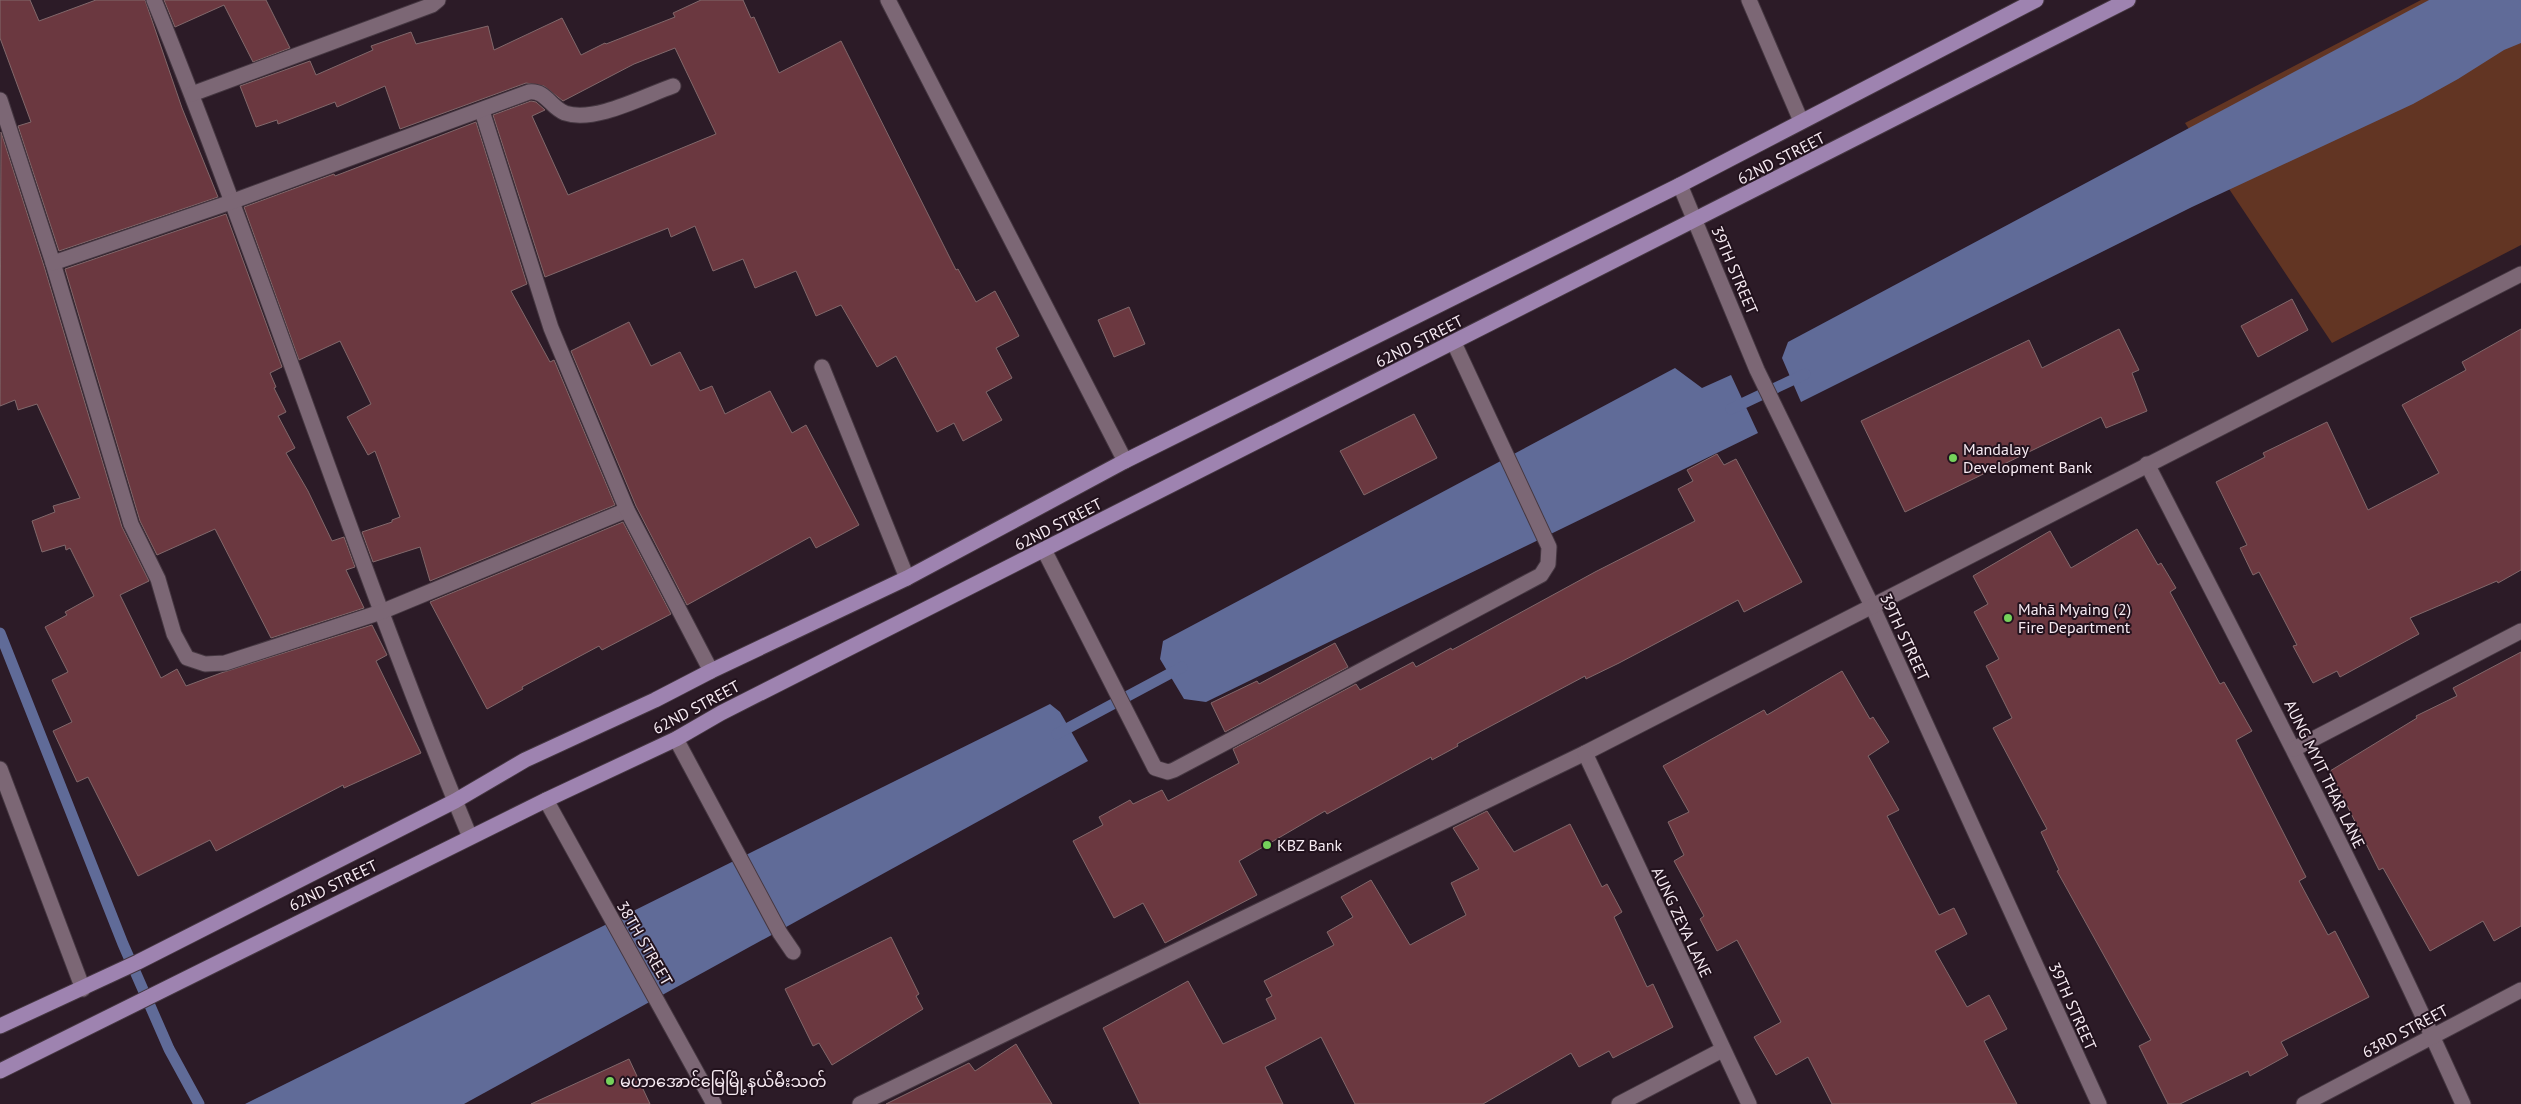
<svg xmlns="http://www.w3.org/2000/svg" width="2521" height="1104" viewBox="0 0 2521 1104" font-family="'PT Sans','Noto Sans Myanmar',sans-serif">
<rect width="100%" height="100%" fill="#2c1b27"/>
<polygon fill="#623523" points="2421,0 2521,0 2521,245 2332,343 2185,123"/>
<g fill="#606b98">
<polygon points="2429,0 2521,0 2521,43 2504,50 2458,79 2413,104 2192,207 1801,402 1782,358 1788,342"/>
<polygon points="1675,368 1702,388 1731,375 1758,433 1206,702 1184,699 1160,659 1163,641"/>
<polygon points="1050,704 1060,712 1088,761 464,1104 245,1104"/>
</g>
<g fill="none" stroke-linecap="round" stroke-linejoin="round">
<g stroke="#606b98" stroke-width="11">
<polyline points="1731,409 1805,374"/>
<polyline points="0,633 123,944 169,1049 199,1104"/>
<polyline points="1057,734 1182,667"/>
</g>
</g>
<g fill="#6b3840" stroke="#81686b">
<polygon points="0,0 30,0 39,21 96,0 145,0 182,108 218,197 59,251 18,126 31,122 0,38"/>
<polygon points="164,0 266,0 290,48 253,62 224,5 175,27"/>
<polygon points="701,0 743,0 751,18 754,17 779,73 841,41 956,270 958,269 976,302 995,291 1019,336 996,348 1012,378 986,392 1002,420 963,441 954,423 937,432 896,356 877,367 841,305 816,316 796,271 755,288 743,259 713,271 695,226 671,237 668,228 545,277 493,115 531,101 536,102 545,110 532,116 568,195 716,134 675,48 634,64 563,101 544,86 526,83 400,129 385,86 337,107 335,102 278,124 277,120 256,127 240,86 310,61 316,75 373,50 371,46 411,32 416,44 488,26 494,50 562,18 581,55 605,43 606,44 675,17 673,13"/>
<polygon points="476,122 527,284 511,291 550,362 554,360 615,505 430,581 420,547 373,562 362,532 392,522 392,520 400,517 375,451 368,455 347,417 371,404 340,341 299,360 244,207 334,174 335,176"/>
<polygon points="1,132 44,266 122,527 149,581 120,595 161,678 177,669 186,686 221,673 372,625 387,655 376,661 421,753 344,788 343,785 216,851 210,840 138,876 88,777 77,782 53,731 72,722 52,680 68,672 45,627 67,615 65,612 94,596 70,548 66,550 65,545 42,552 32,521 55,512 53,506 80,498 37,404 18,410 15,400 0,406"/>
<polygon points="226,214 282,367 270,373 276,387 274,388 286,412 278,416 295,448 286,453 308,491 332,541 344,537 355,567 346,570 364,608 271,638 215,529 157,555 140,521 65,269"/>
<polygon points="2292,299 2308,330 2258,357 2241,326"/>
<polygon points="1129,307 1145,344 1114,357 1098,320"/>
<polygon points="629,322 651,366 680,352 700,391 712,386 725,414 770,391 792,433 806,425 859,525 816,548 810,537 687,605 636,506 571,351"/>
<polygon points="2119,329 2139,370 2132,373 2147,411 2106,428 2101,417 1905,512 1861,421 2029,340 2042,368"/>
<polygon points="2521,329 2521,570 2498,583 2497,581 2410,618 2419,634 2340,677 2337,671 2313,683 2293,646 2297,645 2259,572 2253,575 2240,548 2247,545 2216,482 2265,457 2263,453 2327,422 2368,510 2439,473 2402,405 2466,370 2462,362"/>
<polygon points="1414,414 1437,458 1364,495 1340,451"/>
<polygon points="1717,454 1724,465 1736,459 1802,582 1744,612 1738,600 1619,663 1586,679 1585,676 1457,744 1458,746 1432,760 1431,757 1327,814 1325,811 1239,861 1257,895 1165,943 1143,903 1114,918 1073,841 1103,825 1099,817 1130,800 1133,804 1162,790 1168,801 1239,763 1233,749 1356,684 1360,690 1413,662 1416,667 1451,648 1452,650 1595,572 1695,521 1678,489 1693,481 1687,470"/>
<polygon points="623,522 671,614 602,650 599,646 522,687 523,689 487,709 430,602"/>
<polygon points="2137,529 2158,565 2161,563 2176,588 2170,592 2220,684 2224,682 2252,731 2236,740 2306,877 2299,881 2328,935 2335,931 2369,997 2281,1042 2288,1055 2250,1076 2248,1071 2180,1104 2168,1104 2139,1046 2151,1040 2057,871 2059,870 2041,832 2047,829 1993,728 2012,718 1986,666 1999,659 1974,612 1988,604 1973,576 2050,531 2071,568"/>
<polygon points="1335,643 1348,667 1225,732 1211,703 1257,681 1259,684"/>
<polygon points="2521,652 2521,926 2494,941 2483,921 2430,951 2383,868 2379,870 2330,771 2417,718 2416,716 2457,696 2453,688"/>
<polygon points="1842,671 1870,719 1873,717 1889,742 1868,756 1899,810 1887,816 1939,915 1954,908 1967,934 1935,951 1967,1007 1989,995 2007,1029 1984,1041 2017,1104 1832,1104 1808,1057 1776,1075 1754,1037 1781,1022 1737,940 1717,951 1700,919 1704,916 1674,861 1684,855 1668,822 1689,812 1663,766 1764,710 1767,715"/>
<polygon points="1487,811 1514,852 1570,824 1602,887 1607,884 1622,912 1614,917 1647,987 1653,984 1673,1027 1613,1058 1609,1051 1579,1067 1571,1053 1483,1104 1355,1104 1321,1037 1265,1067 1283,1104 1140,1104 1103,1028 1188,981 1223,1044 1276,1019 1266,999 1272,996 1264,981 1334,945 1327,932 1353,917 1341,897 1371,880 1410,945 1466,915 1451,883 1479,869 1453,828"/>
<polygon points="891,937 919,994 916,996 923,1009 832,1065 819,1043 813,1046 785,989"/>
<polygon points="1016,1044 1052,1104 886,1104 969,1063 975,1071"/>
<polygon points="629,1059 650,1104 531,1104"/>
</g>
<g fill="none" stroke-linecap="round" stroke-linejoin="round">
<g stroke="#453741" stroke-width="17">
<g id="lane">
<polyline points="888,0 1125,461"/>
<polyline points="1749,0 1801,121"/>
<polyline points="1044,550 1155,768 1168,772 1174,770 1541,575 1548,564 1549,547 1454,343"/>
<polyline points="676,739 780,933 793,952"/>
<polyline points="860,1104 1585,753"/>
</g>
</g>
<g stroke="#453741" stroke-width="17">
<g id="street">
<path d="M 154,0 C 266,276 355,562 470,837"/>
<polyline points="192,94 432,5 438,0"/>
<polyline points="0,100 53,263 131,524 158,579 174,634 187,658 205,664 225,663 381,612 627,510"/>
<polyline points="482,111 551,328 627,510 711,671"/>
<polyline points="1680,185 1757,370 1872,606 2099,1104"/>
<path d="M 53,263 L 231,202 L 529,92 C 546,90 550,107 565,113 C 595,123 644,96 673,86"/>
<polyline points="822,367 907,578"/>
<path d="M 2147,464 C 2256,676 2366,887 2463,1104"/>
<polyline points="2294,749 2521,631"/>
<polyline points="0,769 83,989"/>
<polyline points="546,800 714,1104"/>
<polyline points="1619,1104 1722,1050"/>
<polyline points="1749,1104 1585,753 2521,274"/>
<polyline points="2304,1104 2521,990"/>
</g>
</g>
<g stroke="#453741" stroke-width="17">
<g id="primary">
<polyline points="0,1026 138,962 455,801 525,760 655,700 711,671 907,578 1125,461 1680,185 2036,0"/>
<polyline points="0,1071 546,800 676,739 721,713 2128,0"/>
</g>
</g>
<use href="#lane" stroke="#7c6775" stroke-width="15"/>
<use href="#street" stroke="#7c6775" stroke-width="15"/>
<use href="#primary" stroke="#9e83b0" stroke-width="15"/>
</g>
<g fill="#75d25b" stroke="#22121d" stroke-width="2">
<circle cx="1953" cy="458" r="5"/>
<circle cx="2008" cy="618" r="5"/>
<circle cx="1267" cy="845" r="5"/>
<circle cx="610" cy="1081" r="5"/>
</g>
<g text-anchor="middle" stroke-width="4" stroke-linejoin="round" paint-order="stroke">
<g font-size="16" fill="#f6eaf2" stroke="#22121d">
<text transform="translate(1781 158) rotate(-27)" y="6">62ND STREET</text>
<text transform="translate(1735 270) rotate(67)" y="6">39TH STREET</text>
<text transform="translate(1419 341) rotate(-27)" y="6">62ND STREET</text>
<text transform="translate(1058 524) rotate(-27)" y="6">62ND STREET</text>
<text transform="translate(1905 637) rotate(65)" y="6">39TH STREET</text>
<text transform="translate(696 707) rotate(-28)" y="6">62ND STREET</text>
<text transform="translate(2325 774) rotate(64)" y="6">AUNG MYIT THAR LANE</text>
<text transform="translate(333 885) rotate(-26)" y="6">62ND STREET</text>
<text transform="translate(1682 922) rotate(65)" y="6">AUNG ZEYA LANE</text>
<text transform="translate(645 943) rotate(60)" y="6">38TH STREET</text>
<text transform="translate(2073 1006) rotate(66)" y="6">39TH STREET</text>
<text transform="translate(2405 1031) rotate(-28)" y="6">63RD STREET</text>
</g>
<g font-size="16" fill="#f6eaf2" stroke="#22121d" text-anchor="start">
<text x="1963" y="455">Mandalay<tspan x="1963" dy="18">Development Bank</tspan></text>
<text x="2018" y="615">Mahā Myaing (2)<tspan x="2018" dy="18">Fire Department</tspan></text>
<text x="1277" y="851">KBZ Bank</text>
<text x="620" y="1087">မဟာအောင်မြေမြို့နယ်မီးသတ်</text>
</g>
</g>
</svg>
